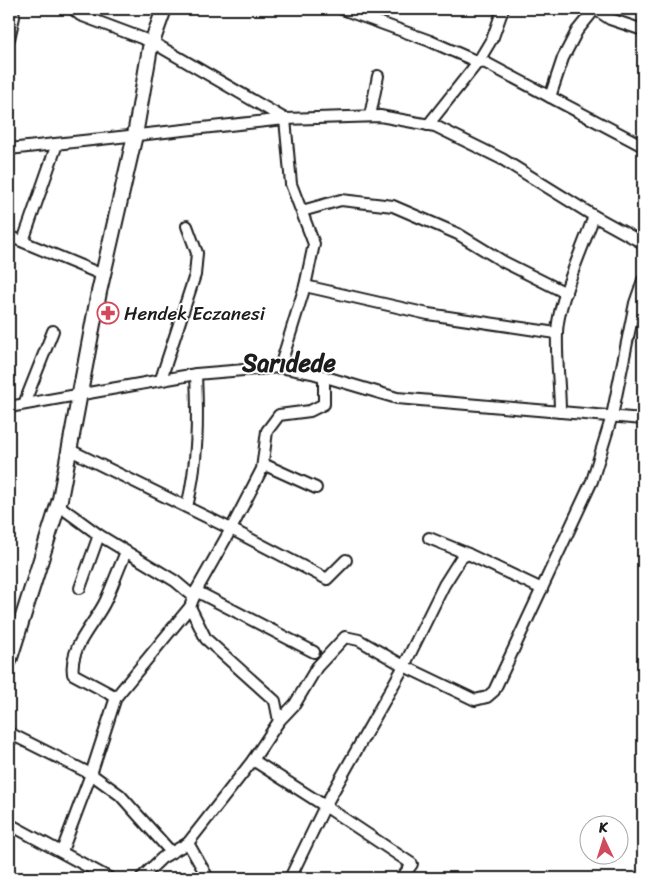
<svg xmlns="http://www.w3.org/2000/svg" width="652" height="887" viewBox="0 0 652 887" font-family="Sriracha,sans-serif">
<rect width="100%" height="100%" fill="#fff"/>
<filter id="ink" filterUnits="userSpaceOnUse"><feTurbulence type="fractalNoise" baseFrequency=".02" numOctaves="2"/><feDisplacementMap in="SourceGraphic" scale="10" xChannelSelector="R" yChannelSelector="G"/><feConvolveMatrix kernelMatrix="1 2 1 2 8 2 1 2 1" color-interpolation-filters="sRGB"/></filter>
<g filter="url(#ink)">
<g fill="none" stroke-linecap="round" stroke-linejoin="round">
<g stroke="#1c1c1c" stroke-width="14">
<g id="minor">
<polyline points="73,9 80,15 152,42 285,119 380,116 435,126 502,159 594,216 643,243"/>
<polyline points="342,9 430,41 478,62 486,63 643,146"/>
<polyline points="595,9 610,19 643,30"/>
<polyline points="9,39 14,17 13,9"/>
<polyline points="550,97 563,58 577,31 594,10"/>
<polyline points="370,116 378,76"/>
<polyline points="428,125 478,62 493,37 503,9"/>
<polyline points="9,149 285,119 291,184 314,244 305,286 280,367"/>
<polyline points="302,211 341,200 393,206 458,234 504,262 566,293"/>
<polyline points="9,236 103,275"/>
<polyline points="23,241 57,144"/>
<polyline points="305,286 428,314 556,333"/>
<polyline points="324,376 324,404 310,411 279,415 267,431 262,469 231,529 327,579 346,560"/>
<polyline points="161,379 195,275 197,253 187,226"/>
<polyline points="24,404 53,331"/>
<polyline points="9,407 196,374 280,367 312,373 397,398 643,419"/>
<path d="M 560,412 C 560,386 556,360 557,334 C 557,304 583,247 594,216"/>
<polyline points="70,450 231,529 196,591 190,607 116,697 91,774 120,795 171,852"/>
<polyline points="263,464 316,488"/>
<polyline points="58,505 99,535 175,581 194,597"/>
<path d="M 187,507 C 198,462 198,420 196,374"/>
<polyline points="429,538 468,554"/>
<polyline points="80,588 99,535"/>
<polyline points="196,591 314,652"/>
<polyline points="190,607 206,639 275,701 279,721"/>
<path d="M 116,697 L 73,674 C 69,646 95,624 106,600 C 113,584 119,568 126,552"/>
<polyline points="9,733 91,774 62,851"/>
<polyline points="253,760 325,806 404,666 444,585 461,558 468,554 542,589"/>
<polyline points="9,824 109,878"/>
<polyline points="188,843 208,878"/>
<polyline points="141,878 162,858 188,843 253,760 279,721 295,704 317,667 345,637 359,640 404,666 475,700 487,697 494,691 592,481 612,416 635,303 643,280"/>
<polyline points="290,878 325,806 412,864 402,878"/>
</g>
</g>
<g stroke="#1c1c1c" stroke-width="18">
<polyline id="secondary" points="9,661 60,499 99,292 135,135 150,48 164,9"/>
</g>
<use href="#minor" stroke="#fff" stroke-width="10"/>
<use href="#secondary" stroke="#fff" stroke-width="14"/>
</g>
</g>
<defs>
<g id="pharmacy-ring" transform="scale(1.125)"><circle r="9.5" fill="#fff" stroke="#d1495b" stroke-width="1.5"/><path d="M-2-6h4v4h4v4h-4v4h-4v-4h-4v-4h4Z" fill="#d1495b"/></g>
</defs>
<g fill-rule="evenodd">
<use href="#pharmacy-ring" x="108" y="313"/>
</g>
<g text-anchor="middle" stroke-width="4" stroke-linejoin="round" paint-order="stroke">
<g font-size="19" fill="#1c1c1c" stroke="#fff" text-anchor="start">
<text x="124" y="320">Hendek Eczanesi</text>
</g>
<g font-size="24" font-weight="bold" fill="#1c1c1c" stroke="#fff">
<text x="289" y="371">Sarıdede</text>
</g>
</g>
<rect width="652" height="887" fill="none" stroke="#fff" stroke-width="30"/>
<rect x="15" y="15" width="622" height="857" fill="none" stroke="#1c1c1c" stroke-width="2" filter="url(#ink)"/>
<g transform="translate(604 840) rotate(356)"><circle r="24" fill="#ffffff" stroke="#a4a4a4"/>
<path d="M0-4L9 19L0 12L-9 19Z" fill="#d1495b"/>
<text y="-8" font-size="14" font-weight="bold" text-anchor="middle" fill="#1c1c1c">K</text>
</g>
</svg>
